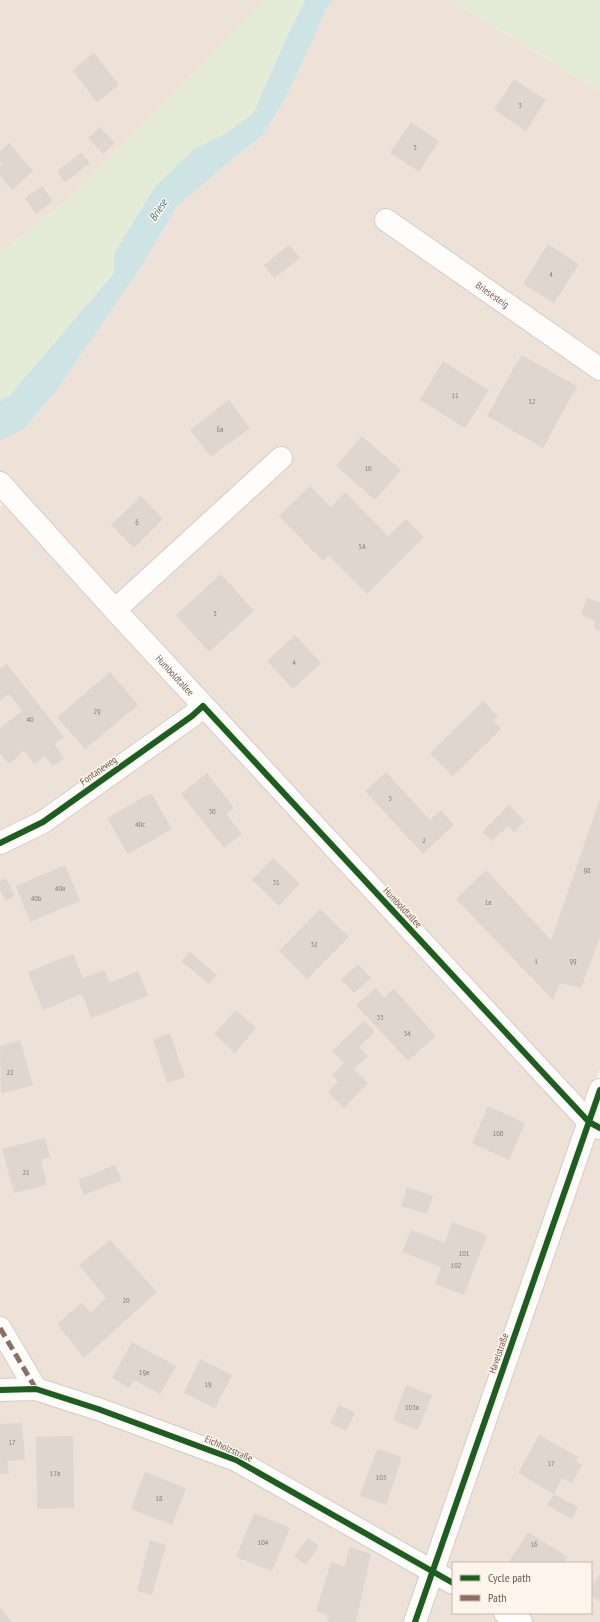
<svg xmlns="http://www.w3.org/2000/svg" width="600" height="1622" viewBox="0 0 600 1622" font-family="'PT Sans Narrow',sans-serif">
<rect width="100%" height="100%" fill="#f6f0ea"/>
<g fill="#eee2d8" fill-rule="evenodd">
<polygon points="0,0 265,0 67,200 0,253"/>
<path d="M 333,0 L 450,0 L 600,92 L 600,1068 L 580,1126 L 600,1112 L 600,1622 L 0,1622 L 0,506 L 22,498 L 0,471 L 0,441 L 24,429 L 57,390 L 143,264 L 176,208 L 230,161 L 262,136 L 279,109 L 327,8 ZM 453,1563 L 591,1563 L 591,1613 L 453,1613 Z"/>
</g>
<g fill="#e4ebd6">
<polygon points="265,0 305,0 287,36 253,114 224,134 194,149 114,254 114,273 9,396 0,401 0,253 67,200"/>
<polygon points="450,0 600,0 600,92"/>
</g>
<polygon fill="#cee4e4" points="305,0 333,0 327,8 293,82 279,109 262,136 230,161 176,208 143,264 57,390 24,429 0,441 0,401 9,396 114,273 114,254 155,187 194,149 224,134 253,114 287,36"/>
<g fill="#dfd6d0">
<polygon points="94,53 119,85 97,102 72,70"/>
<polygon points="514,79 546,100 526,131 494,110"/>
<polygon points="411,122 439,141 419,172 390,153"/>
<polygon points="100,127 115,143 103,154 88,138"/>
<polygon points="9,143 33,171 12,190 0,176 0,167 3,165 0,162 0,151"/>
<polygon points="81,153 90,163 65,182 57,171"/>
<polygon points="42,186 53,201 36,214 25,198"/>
<polygon points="548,244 579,264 554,303 523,284"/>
<polygon points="289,245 300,258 274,278 264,265"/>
<polygon points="521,355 577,386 543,448 487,416"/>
<polygon points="443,361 489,390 465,428 420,400"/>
<polygon points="229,400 250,428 211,457 190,430"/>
<polygon points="362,436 401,470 375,500 336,466"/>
<polygon points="310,486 331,507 345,492 388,536 406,519 424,537 367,594 328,555 323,561 279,516"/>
<polygon points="141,496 163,519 134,548 111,525"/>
<polygon points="221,574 254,611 209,652 176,615"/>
<polygon points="587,598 600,602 600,631 594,629 595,621 581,615"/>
<polygon points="295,635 321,663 293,689 267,661"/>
<polygon points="7,664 64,737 54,744 64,758 53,766 45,756 34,764 24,751 9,764 0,753 0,728 22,711 9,694 0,701 0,669"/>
<polygon points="110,672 138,705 85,749 57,717"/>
<polygon points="483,701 498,716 493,720 501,729 453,776 430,753"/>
<polygon points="386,772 430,820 441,810 454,825 423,854 365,791"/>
<polygon points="207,773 234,808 226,814 242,834 224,848 181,794"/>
<polygon points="151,793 172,829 128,854 107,818"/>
<polygon points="600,799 600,937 581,988 560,983 553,1000 456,899 486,870 551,940"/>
<polygon points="509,805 525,821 514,832 508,826 492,841 482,832"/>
<polygon points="273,858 300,884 279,906 252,880"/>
<polygon points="65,865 80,901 30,922 16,886"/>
<polygon points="6,878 15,896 6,901 0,891 0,881"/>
<polygon points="320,909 349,937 307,979 279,951"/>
<polygon points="190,952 217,975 209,984 181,961"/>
<polygon points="73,954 83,978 104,970 110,983 138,971 148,996 91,1018 82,994 43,1010 28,972"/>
<polygon points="358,964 371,978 354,993 341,979"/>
<polygon points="376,988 384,998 394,989 436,1036 408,1061 356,1005"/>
<polygon points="236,1010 256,1028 235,1053 214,1034"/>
<polygon points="364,1020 375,1032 359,1047 368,1056 354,1069 368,1083 344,1108 328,1092 338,1082 332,1075 344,1063 332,1051"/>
<polygon points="170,1033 185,1077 167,1083 153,1039"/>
<polygon points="20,1040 33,1085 1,1094 0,1046"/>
<polygon points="488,1106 525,1123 509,1160 472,1143"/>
<polygon points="45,1138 50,1157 41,1160 47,1185 14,1193 2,1149"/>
<polygon points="115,1165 122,1180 84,1195 78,1180"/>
<polygon points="407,1187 433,1196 427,1214 401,1206"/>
<polygon points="452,1222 487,1235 464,1295 435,1284 441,1267 402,1252 411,1230 445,1243"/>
<polygon points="110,1240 157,1292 84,1358 57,1324 81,1303 91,1312 106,1298 79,1265"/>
<polygon points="132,1342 176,1366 160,1394 134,1380 129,1388 112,1378"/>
<polygon points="200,1359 232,1375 215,1408 184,1393"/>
<polygon points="406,1385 432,1395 418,1430 393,1420"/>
<polygon points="339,1405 355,1413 346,1431 330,1423"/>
<polygon points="22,1423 25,1460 7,1461 9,1474 0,1474 0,1424"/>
<polygon points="539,1435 578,1457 575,1461 582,1465 572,1483 562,1478 554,1494 518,1473"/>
<polygon points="73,1436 74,1508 37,1509 36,1437"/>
<polygon points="377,1449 402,1457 386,1505 360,1496"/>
<polygon points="145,1472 186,1488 172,1525 131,1509"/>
<polygon points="554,1494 578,1507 572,1519 547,1505"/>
<polygon points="254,1513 290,1528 272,1571 236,1557"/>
<polygon points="528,1532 568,1557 564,1563 508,1563"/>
<polygon points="308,1538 319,1546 306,1565 294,1556"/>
<polygon points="150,1540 166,1545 152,1595 137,1591"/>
<polygon points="350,1547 371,1554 356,1622 327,1622 329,1616 316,1611 331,1562 344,1567"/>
<polygon points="600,1574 600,1602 591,1596 591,1587"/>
<polygon points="0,1607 12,1622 0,1622"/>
</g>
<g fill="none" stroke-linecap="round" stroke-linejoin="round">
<g stroke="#d3ccc6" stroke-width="24">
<g id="minor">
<path id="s1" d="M 386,220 L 600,369"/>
<path id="s2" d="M 0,483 L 115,610 L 547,1077 L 589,1122 L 600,1128"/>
<polyline points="115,610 281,458"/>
<polyline points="0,843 43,822 192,716 203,706"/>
<polyline points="0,1328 36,1389"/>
<polyline points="0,1390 36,1389 98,1409 236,1460 453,1583"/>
<polyline points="505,1613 521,1622"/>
<polyline points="415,1622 600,1090"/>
</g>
</g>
<use href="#minor" stroke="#fefdfc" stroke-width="22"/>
<polyline stroke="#8d6e63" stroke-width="5" stroke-dasharray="10 5" stroke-linecap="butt" points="0,1328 36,1389"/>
<g stroke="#fdf5ec" stroke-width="8">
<g id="cycleway">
<polyline points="0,843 43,822 192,716 203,706 547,1077 589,1122 600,1128"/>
<polyline points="0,1390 36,1389 98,1409 236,1460 453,1583"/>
<polyline points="415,1622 600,1090"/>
</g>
</g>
<use href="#cycleway" stroke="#1b5e20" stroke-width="6"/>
</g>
<g text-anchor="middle" stroke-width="3" stroke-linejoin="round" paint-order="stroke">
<g font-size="8" fill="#8f7a70">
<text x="520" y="108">3</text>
<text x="415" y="150">5</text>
<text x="551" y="277">4</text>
<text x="455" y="398">11</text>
<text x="532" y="404">12</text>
<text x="220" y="432">6a</text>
<text x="368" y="471">10</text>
<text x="137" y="525">6</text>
<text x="362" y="549">5A</text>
<text x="215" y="616">5</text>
<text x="294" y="665">4</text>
<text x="97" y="714">29</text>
<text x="30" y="722">40</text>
<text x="390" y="801">3</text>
<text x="212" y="814">30</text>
<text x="140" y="827">40c</text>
<text x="424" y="843">2</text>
<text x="587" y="873">98</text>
<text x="276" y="885">31</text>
<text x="60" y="891">40a</text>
<text x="36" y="901">40b</text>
<text x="488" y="905">1a</text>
<text x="314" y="947">32</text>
<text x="536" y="964">1</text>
<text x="573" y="964">99</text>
<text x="380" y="1020">33</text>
<text x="407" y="1036">34</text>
<text x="10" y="1075">22</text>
<text x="498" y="1136">100</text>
<text x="26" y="1175">21</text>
<text x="464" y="1256">101</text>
<text x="456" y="1268">102</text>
<text x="126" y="1303">20</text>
<text x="144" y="1375">19a</text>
<text x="208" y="1387">19</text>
<text x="412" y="1410">103a</text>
<text x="12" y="1445">17</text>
<text x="551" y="1466">17</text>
<text x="55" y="1476">17a</text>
<text x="381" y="1480">103</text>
<text x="159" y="1501">18</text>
<text x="263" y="1545">104</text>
<text x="534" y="1547">16</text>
</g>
<g font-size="10" fill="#71574d" stroke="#fdf5ec">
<text dy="4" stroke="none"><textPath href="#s1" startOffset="130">Briesesteig</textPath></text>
<text dy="4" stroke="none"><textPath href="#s2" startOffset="260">Humboldtallee</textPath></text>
<text transform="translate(98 770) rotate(-35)" y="4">Fontaneweg</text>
<text transform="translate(403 907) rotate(47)" y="4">Humboldtallee</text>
<text transform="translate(498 1353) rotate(-71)" y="4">Havelstraße</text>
<text transform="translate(229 1448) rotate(24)" y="4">Eichholzstraße</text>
</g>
<g font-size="11" font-style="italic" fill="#46777c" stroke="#fdf5ec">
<text transform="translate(158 210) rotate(-57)" y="4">Briese</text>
</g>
</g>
<rect x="452" y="1562" width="140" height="52" fill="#fdf5ec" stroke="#c5b6ac"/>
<rect x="460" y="1575" width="20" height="6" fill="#1b5e20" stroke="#c5b6ac"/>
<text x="488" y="1582" font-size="12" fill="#71574d">Cycle path</text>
<rect x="460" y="1595" width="20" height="6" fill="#8d6e63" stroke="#c5b6ac"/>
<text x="488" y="1602" font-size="12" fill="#71574d">Path</text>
</svg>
